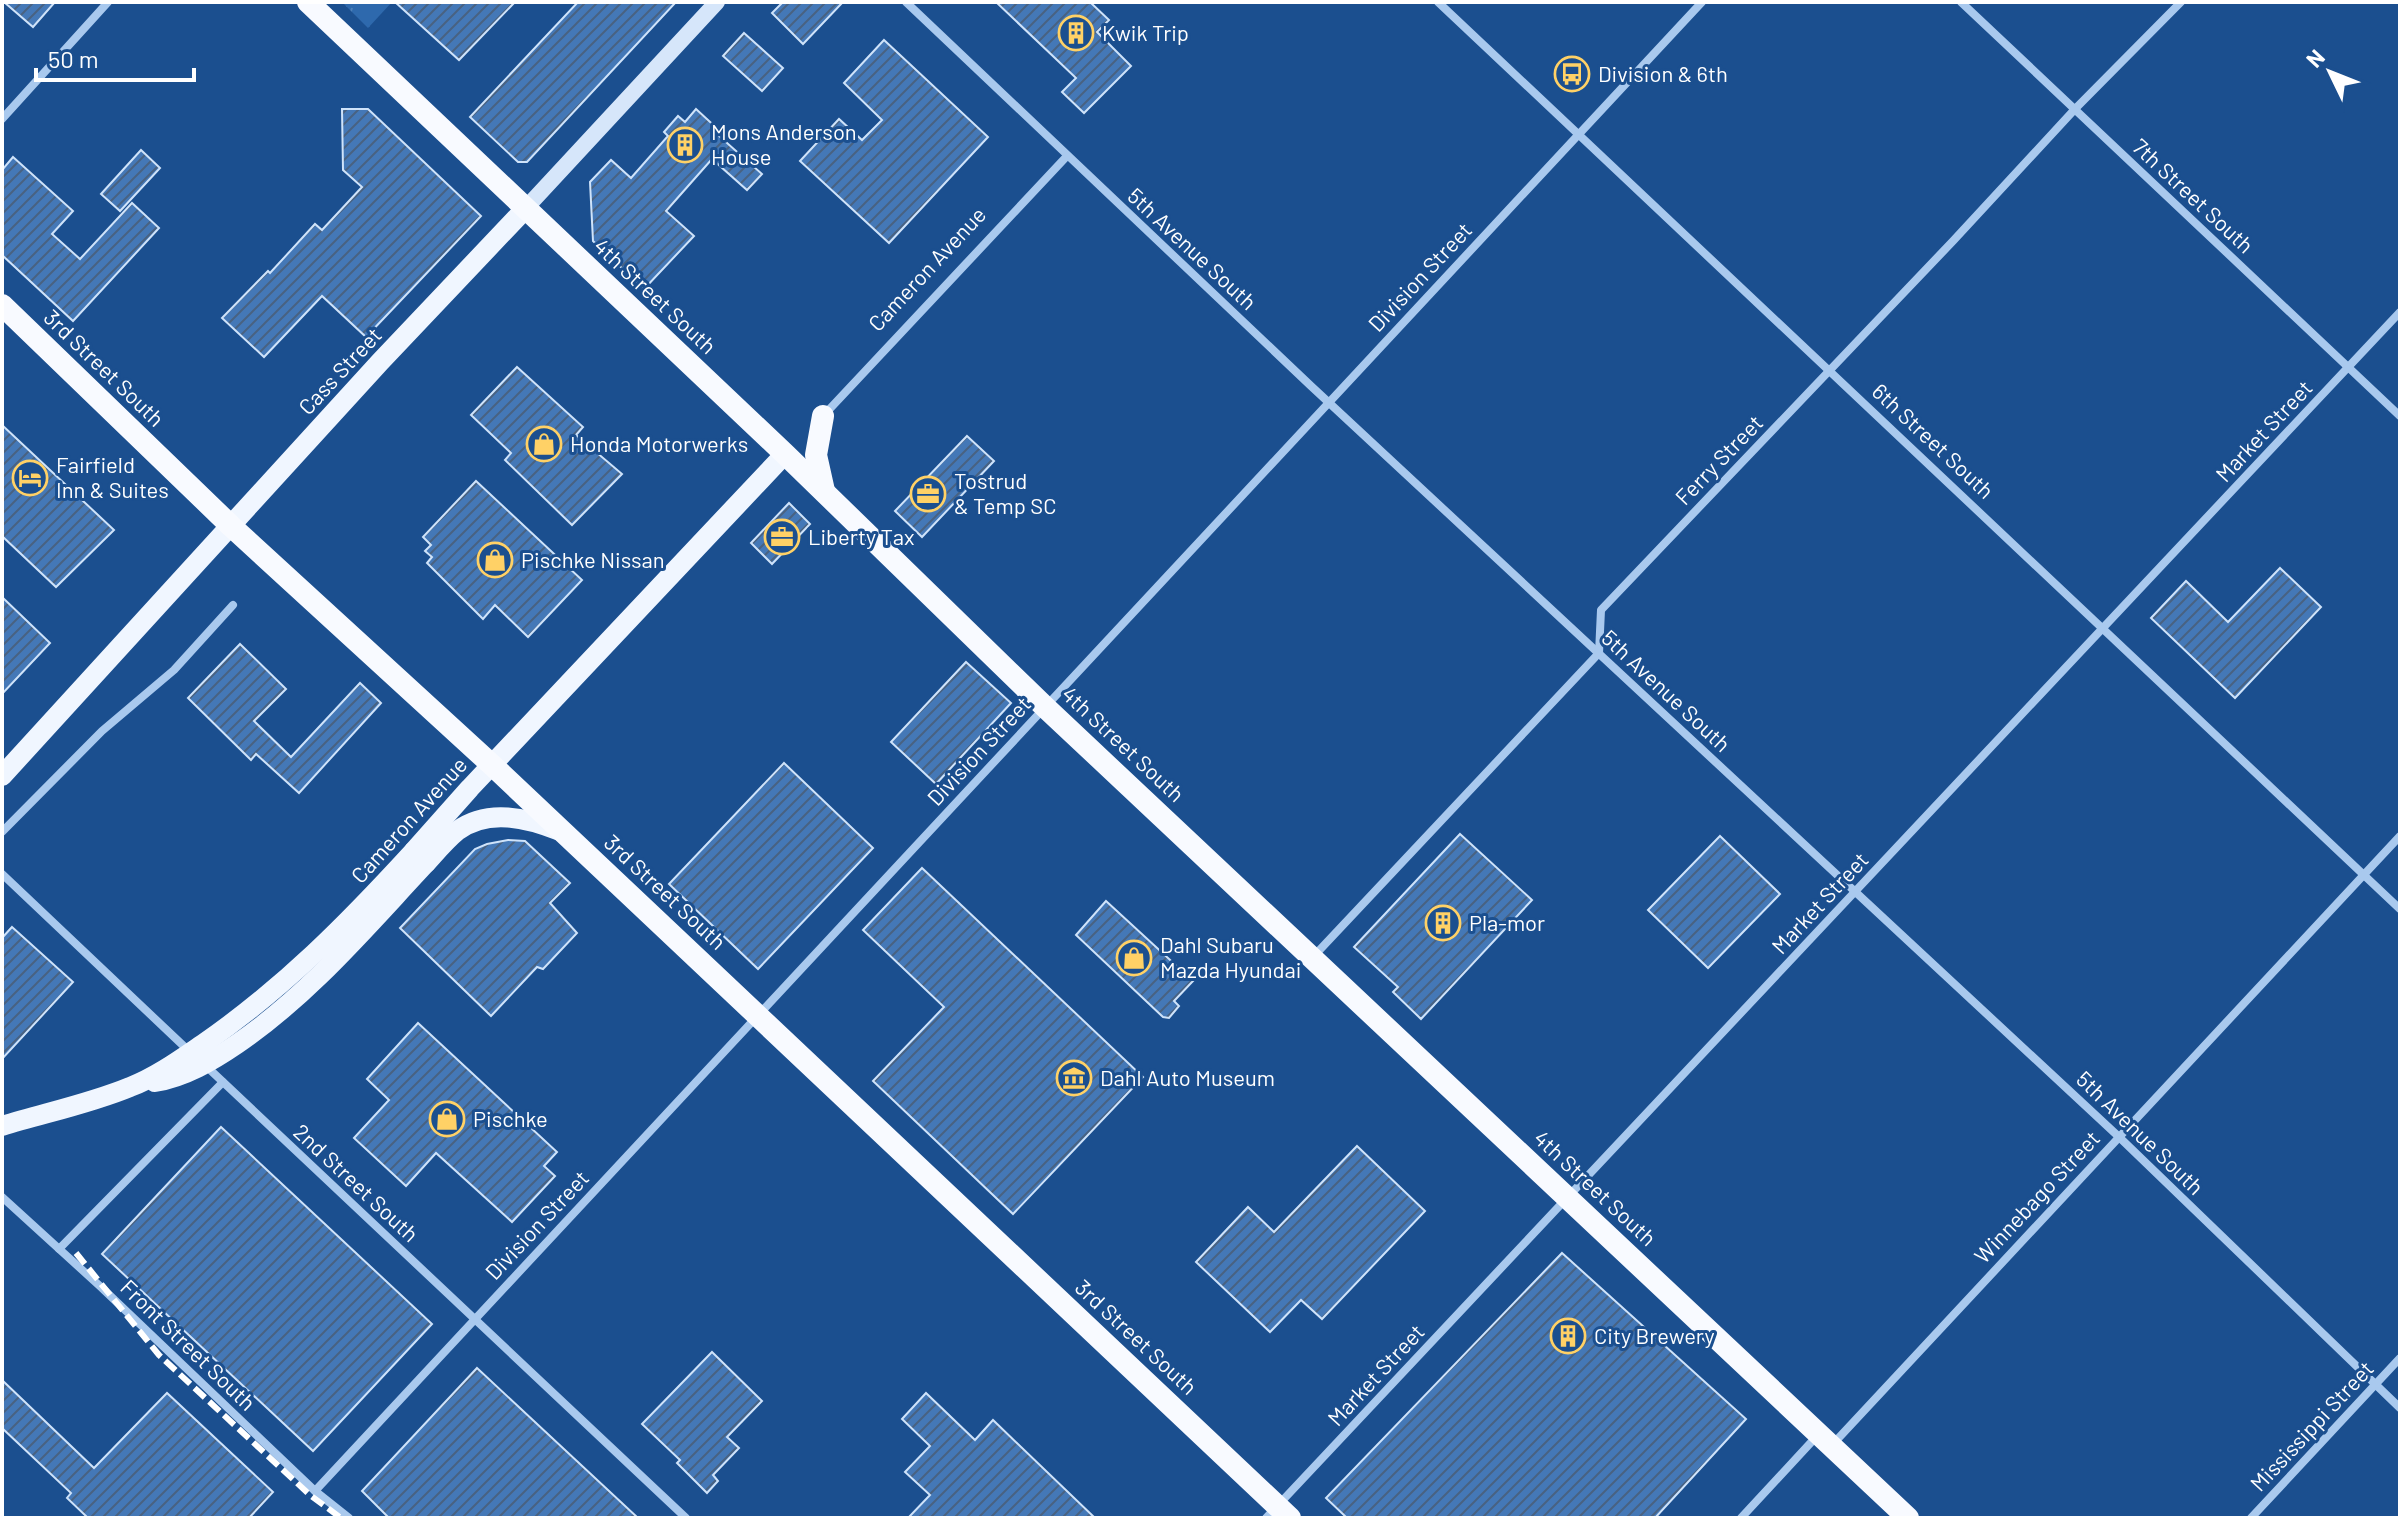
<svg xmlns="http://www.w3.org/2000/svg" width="2402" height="1520" viewBox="0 0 2402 1520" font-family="Barlow,sans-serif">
<defs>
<pattern id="grass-tufts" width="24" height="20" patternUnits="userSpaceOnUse" patternTransform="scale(2)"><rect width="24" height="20" fill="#2e69ad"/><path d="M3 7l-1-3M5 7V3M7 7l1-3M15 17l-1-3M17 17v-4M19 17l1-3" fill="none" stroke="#4d80b9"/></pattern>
<pattern id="building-hatch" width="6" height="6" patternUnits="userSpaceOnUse" patternTransform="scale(2)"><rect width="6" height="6" fill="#4478b7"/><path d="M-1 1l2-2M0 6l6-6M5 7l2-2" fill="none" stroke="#486282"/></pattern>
</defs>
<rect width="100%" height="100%" fill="#1b4f8f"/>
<polygon fill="url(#grass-tufts)" points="342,2 392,2 368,28"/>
<g fill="url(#building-hatch)" stroke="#cfe3fa" stroke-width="2">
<polygon points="4,2 55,2 33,27"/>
<polygon points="395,2 515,2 459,60"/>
<polygon points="578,2 676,2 527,162 518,162 470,117"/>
<polygon points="783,2 843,2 803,44 772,13"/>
<polygon points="996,2 1090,2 1109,20 1097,32 1131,66 1084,113 1062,92 1076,78"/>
<polygon points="744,33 783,68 762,91 723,56"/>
<polygon points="884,40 988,137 889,243 800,161 839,119 862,140 882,120 844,83"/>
<polygon points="342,109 368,109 481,216 366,337 322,296 264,357 222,318 268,271 270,273 315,224 322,230 362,187 343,170"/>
<polygon points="696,109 721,132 718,135 762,174 747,190 712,159 666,211 694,236 644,289 593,241 590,182 611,160 631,178 668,136 664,132 678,116 685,122"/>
<polygon points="141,150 160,168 120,211 101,194"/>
<polygon points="13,157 73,211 52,234 80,259 132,203 159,228 73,321 2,255 2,170"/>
<polygon points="517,367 583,427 576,435 622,474 572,525 505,460 511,453 471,415"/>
<polygon points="2,425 114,530 56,587 2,536"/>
<polygon points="967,436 994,461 922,537 895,511"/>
<polygon points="476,481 582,580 528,637 495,605 483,619 427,563 432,557 425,551 431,545 423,537"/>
<polygon points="789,503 810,524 772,564 751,543"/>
<polygon points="2280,568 2321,607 2235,698 2151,618 2186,581 2228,622"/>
<polygon points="2,597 50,643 2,694"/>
<polygon points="240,644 286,689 254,721 291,757 360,683 381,703 299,793 256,754 251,760 188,698"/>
<polygon points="966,662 1011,703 936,784 891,742"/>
<polygon points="784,763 873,848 758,969 669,884"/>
<polygon points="1460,834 1532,900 1421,1019 1393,992 1398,987 1354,947"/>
<polygon points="1720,836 1780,894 1708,968 1648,910"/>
<polygon points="508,840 525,841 570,883 550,903 577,933 543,969 537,967 491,1016 400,928 475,849 487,844"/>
<polygon points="922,868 1143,1077 1013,1214 873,1081 944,1007 863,930"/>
<polygon points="1106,901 1193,981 1174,1001 1179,1006 1169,1018 1163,1017 1076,935"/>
<polygon points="12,927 73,982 2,1059 2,938"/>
<polygon points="418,1023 557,1152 544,1166 555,1176 512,1222 436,1153 406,1186 354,1138 389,1100 367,1079"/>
<polygon points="221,1127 432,1324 313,1451 102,1254"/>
<polygon points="1357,1146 1425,1211 1322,1319 1301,1300 1270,1332 1196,1262 1248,1207 1274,1232"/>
<polygon points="1562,1253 1746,1419 1655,1518 1347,1518 1326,1498"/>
<polygon points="712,1352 762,1401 727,1437 739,1448 713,1475 718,1481 707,1493 677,1463 680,1460 642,1424"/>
<polygon points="477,1368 638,1518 389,1518 362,1491"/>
<polygon points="2,1380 94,1468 167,1393 273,1492 249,1518 88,1518 67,1498 71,1493 2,1428"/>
<polygon points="926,1393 975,1440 993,1420 1095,1518 908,1518 930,1495 905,1472 930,1446 902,1419"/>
</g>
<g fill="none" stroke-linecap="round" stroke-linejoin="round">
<g stroke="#a9c9ee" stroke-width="8">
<polyline points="906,2 1311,386 2118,1136 2400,1408"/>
<polyline points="1438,2 2400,909"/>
<polyline points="1961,2 2400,416"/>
<polyline points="2,119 108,2"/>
<polyline points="824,415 1067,156"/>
<polyline points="2,832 102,731 174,670 233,605"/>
<polyline points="2,874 190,1052"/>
<polyline points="1313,957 1599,653 1601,610 1953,241 2075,109 2181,2"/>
<polyline points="206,1066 686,1518"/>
<polyline points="2,1197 102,1288 315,1491 349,1518"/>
<polyline points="59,1249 223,1082"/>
<polyline points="1833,1444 2400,836"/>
<polyline points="315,1491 1702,2"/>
<polyline points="1266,1518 2400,312"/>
<polyline points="1741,1518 1816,1437"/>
<polyline points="2251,1518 2400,1358"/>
</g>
<polyline stroke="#d6e6fa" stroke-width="16" points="525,209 717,2"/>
<g stroke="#f0f6ff" stroke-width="20">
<polyline points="2,776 380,362 525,209"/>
<polyline points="414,851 470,788 785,454"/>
<path d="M 426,863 C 436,852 446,840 457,831 C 488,808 527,818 560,831"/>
</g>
<g stroke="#f8faff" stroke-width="22">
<polyline points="308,2 785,454 1045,707 1908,1518"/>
<polyline points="2,305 231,526 492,765 1290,1518"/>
<polyline points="823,416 816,455 824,491"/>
</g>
<polyline stroke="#fff" stroke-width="6" stroke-dasharray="14 6" stroke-linecap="butt" points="76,1253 159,1355 310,1495 341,1518"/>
<g stroke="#f0f6ff" stroke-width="20">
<path d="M 155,1082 C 185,1077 212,1061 237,1044 C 310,994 366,927 426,863"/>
<path d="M 2,1126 C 44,1113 89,1104 130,1087 C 156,1077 181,1059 203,1044 C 284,988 348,923 414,851"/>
</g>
</g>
<defs>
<g id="building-ring" transform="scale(1.8)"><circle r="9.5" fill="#1b4f8f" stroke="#ffd166" stroke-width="1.5"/><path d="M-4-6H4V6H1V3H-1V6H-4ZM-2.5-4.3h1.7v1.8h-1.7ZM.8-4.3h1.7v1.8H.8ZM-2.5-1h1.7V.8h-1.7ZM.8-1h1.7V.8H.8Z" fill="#ffd166"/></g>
<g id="bus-ring" transform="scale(1.8)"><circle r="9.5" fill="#1b4f8f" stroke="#ffd166" stroke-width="1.5"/><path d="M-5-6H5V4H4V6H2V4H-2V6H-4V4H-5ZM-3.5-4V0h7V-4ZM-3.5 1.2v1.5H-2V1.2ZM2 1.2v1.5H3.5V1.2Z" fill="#ffd166"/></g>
<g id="shop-ring" transform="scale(1.8)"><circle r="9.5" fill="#1b4f8f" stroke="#ffd166" stroke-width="1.5"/><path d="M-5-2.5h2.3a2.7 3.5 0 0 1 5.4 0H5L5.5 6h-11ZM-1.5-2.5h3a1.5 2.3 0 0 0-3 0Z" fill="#ffd166"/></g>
<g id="hotel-ring" transform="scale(1.8)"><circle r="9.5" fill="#1b4f8f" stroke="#ffd166" stroke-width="1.5"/><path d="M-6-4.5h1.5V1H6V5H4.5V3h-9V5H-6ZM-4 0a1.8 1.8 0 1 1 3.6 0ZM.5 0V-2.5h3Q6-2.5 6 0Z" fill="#ffd166"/></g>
<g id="office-ring" transform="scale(1.8)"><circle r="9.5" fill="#1b4f8f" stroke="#ffd166" stroke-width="1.5"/><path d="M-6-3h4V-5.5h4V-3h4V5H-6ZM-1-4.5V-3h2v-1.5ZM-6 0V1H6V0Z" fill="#ffd166"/></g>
<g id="museum-ring" transform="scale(1.8)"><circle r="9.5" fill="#1b4f8f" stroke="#ffd166" stroke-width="1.5"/><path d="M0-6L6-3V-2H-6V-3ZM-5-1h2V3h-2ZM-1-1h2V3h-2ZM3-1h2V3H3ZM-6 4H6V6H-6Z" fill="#ffd166"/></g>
</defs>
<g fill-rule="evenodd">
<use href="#building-ring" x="1076" y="33"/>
<use href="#bus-ring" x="1572" y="74"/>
<use href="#building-ring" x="685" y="145"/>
<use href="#shop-ring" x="544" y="444"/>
<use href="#hotel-ring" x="30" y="478"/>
<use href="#office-ring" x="928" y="494"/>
<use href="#office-ring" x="782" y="537"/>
<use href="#shop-ring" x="495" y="560"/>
<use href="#building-ring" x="1443" y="923"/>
<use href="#shop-ring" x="1134" y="958"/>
<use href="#museum-ring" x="1074" y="1078"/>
<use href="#shop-ring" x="447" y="1119"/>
<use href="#building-ring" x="1568" y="1336"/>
</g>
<g text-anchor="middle" stroke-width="6" stroke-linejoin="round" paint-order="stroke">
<g font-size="22" fill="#fff" stroke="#1b4f8f" text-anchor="start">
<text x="1102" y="41">Kwik Trip</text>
<text x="1598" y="82">Division &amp; 6th</text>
<text x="711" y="140">Mons Anderson<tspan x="711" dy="25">House</tspan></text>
<text x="570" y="452">Honda Motorwerks</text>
<text x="56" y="473">Fairfield<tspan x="56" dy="25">Inn &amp; Suites</tspan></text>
<text x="954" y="489">Tostrud<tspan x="954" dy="25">&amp; Temp SC</tspan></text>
<text x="808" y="545">Liberty Tax</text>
<text x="521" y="568">Pischke Nissan</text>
<text x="1469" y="931">Pla-mor</text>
<text x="1160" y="953">Dahl Subaru<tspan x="1160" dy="25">Mazda Hyundai</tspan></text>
<text x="1100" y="1086">Dahl Auto Museum</text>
<text x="473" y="1127">Pischke</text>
<text x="1594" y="1344">City Brewery</text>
</g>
<g font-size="22" fill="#fff" stroke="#1b4f8f">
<text transform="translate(2193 196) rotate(43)" y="8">7th Street South</text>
<text transform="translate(1192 249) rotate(43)" y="8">5th Avenue South</text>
<text transform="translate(927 269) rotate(-47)" y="8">Cameron Avenue</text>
<text transform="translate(1420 277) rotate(-47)" y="8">Division Street</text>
<text transform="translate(655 296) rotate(43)" y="8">4th Street South</text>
<text transform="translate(104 368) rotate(44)" y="8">3rd Street South</text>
<text transform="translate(340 371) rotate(-47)" y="8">Cass Street</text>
<text transform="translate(2264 431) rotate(-47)" y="8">Market Street</text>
<text transform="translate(1933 441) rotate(43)" y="8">6th Street South</text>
<text transform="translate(1719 460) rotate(-46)" y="8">Ferry Street</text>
<text transform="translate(1666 691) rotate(43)" y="8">5th Avenue South</text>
<text transform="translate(1123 744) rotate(43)" y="8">4th Street South</text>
<text transform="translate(979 751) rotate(-47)" y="8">Division Street</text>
<text transform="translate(409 820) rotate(-48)" y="8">Cameron Avenue</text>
<text transform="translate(665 892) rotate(43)" y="8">3rd Street South</text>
<text transform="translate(1820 903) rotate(-47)" y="8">Market Street</text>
<text transform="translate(2140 1133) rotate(44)" y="8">5th Avenue South</text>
<text transform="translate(356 1183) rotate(43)" y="8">2nd Street South</text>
<text transform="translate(1595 1188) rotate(43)" y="8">4th Street South</text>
<text transform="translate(2037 1197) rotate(-47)" y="8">Winnebago Street</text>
<text transform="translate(537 1225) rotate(-47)" y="8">Division Street</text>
<text transform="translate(1136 1337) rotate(43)" y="8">3rd Street South</text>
<text transform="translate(188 1345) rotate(44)" y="8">Front Street South</text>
<text transform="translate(1376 1375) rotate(-47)" y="8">Market Street</text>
<text transform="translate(2312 1426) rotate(-47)" y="8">Mississippi Street</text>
</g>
</g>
<rect width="2402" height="1520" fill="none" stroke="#ffffff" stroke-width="8"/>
<g transform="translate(2330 72) rotate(313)" stroke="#1b4f8f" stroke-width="6" paint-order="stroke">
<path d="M0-6L14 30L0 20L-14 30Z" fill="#ffffff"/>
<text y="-12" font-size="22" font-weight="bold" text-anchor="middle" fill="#ffffff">N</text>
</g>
<path d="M36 68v12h158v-12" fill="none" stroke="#ffffff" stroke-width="4"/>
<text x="48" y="68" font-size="24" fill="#ffffff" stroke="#1b4f8f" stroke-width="6" paint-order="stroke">50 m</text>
</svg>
